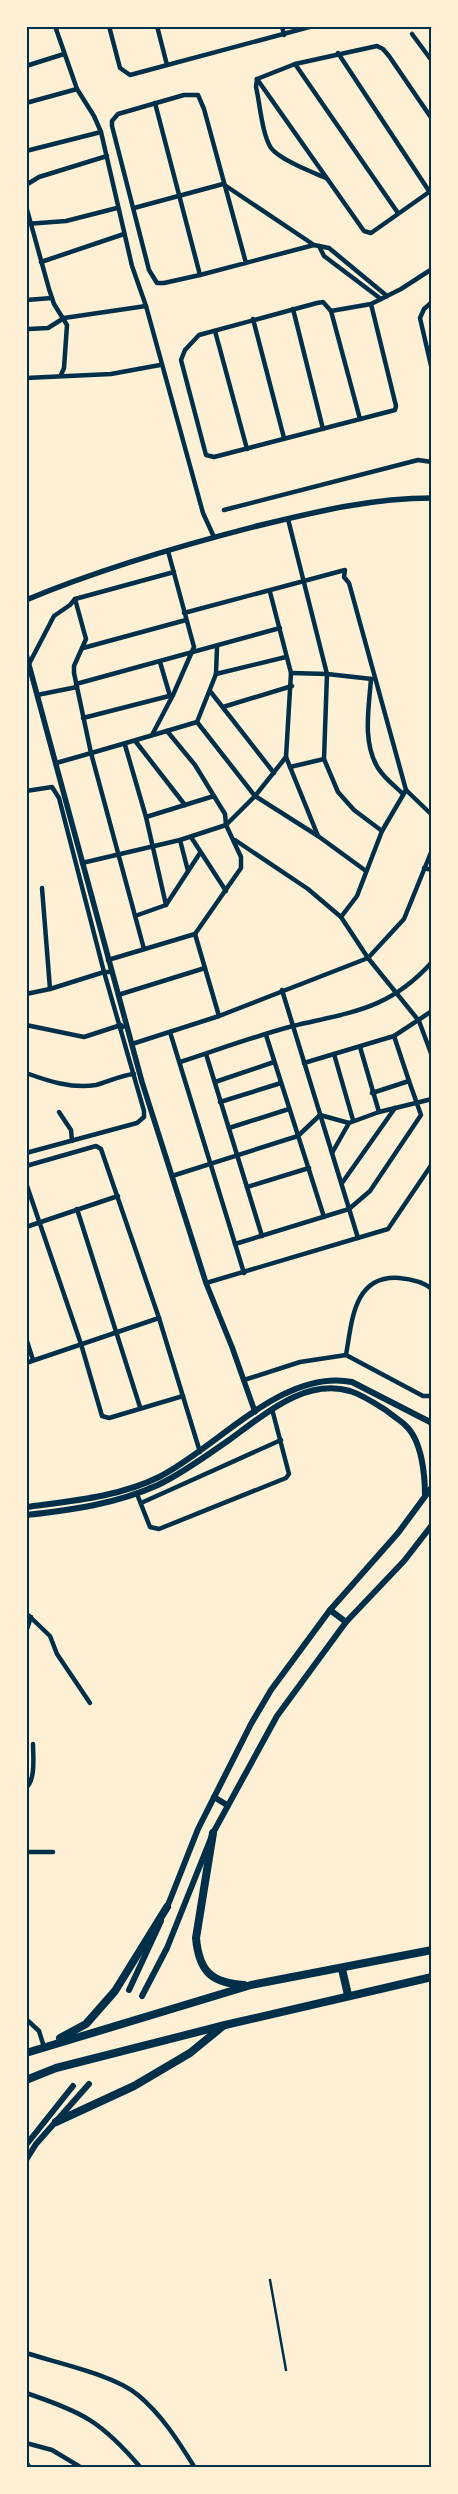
<svg xmlns="http://www.w3.org/2000/svg" width="458" height="2494" viewBox="0 0 458 2494" font-family="'Nunito Sans',sans-serif">
<rect width="100%" height="100%" fill="#fdf0d5"/>
<g fill="none" stroke-linecap="round" stroke-linejoin="round">
<polyline stroke="#003049" stroke-width="2.5" points="270,2280 286,2370"/>
<g stroke="#003049" stroke-width="4.5">
<polyline points="55,26 77,89 94,116 101,132 132,266 146,306 203,513 214,537"/>
<polyline points="109,26 120,68 130,75 313,26"/>
<polyline points="157,26 167,65"/>
<polyline points="282,26 284,35"/>
<polyline points="412,34 432,61"/>
<polyline points="338,53 429,191"/>
<polyline points="295,64 398,213"/>
<polyline points="26,66 64,54"/>
<polyline points="257,79 364,231 371,233 432,190"/>
<polyline points="257,79 295,64 377,46 383,49 389,56 432,119"/>
<path d="M 257,79 L 256,87 C 260,104 262,134 271,148 C 280,160 312,172 326,178"/>
<polyline points="26,103 77,89"/>
<polyline points="155,103 200,275"/>
<polyline points="26,151 101,132"/>
<polyline points="26,185 39,177 107,156"/>
<polyline points="26,206 49,289 54,304 67,325 64,368 61,375"/>
<polyline points="134,208 223,184 314,245 329,248 387,296"/>
<polyline points="26,224 66,221 117,208"/>
<polyline points="319,246 324,256 381,299"/>
<polyline points="41,262 124,234"/>
<polyline points="246,263 204,109 198,95 184,95 118,114 112,121 112,126 149,270 157,283 164,283 200,275 314,245"/>
<polyline points="26,300 52,298"/>
<polyline points="432,302 424,309 420,318 432,370"/>
<polyline points="371,304 396,406 395,410 214,457 206,455 181,360 185,350 199,335 317,303 323,302 331,311 371,304 401,289 432,269"/>
<polyline points="293,309 323,429"/>
<polyline points="331,311 360,419"/>
<polyline points="253,319 284,438"/>
<polyline points="29,329 48,328 64,318 146,306"/>
<polyline points="215,331 247,449"/>
<polyline points="26,378 111,374 160,365"/>
<polyline points="224,510 418,460 432,462"/>
<polyline points="288,519 327,674 324,759 338,792 354,810 382,831"/>
<polyline points="270,592 291,673 286,757 318,836"/>
<polyline points="75,599 86,639 74,666 74,673 91,753 144,949"/>
<polyline points="184,613 345,570 344,577 349,583 406,790 432,815"/>
<polyline points="83,648 186,620"/>
<polyline points="160,662 170,696"/>
<polyline points="29,664 54,616 70,605 75,599 174,572"/>
<polyline points="291,673 327,674 372,679"/>
<polyline points="216,674 286,657"/>
<path d="M 371,679 C 369,707 362,742 378,768 C 384,778 395,786 403,794"/>
<polyline points="76,684 280,628"/>
<polyline points="210,691 274,773"/>
<polyline points="37,695 77,687"/>
<polyline points="223,707 292,686"/>
<polyline points="83,718 173,695"/>
<polyline points="197,722 255,796 318,836 366,871"/>
<polyline points="197,722 216,674 217,647"/>
<polyline points="152,735 173,695 194,647 168,551"/>
<polyline points="136,742 185,805"/>
<polyline points="125,745 146,817 166,905"/>
<path d="M 56,763 C 103,750 150,736 197,722"/>
<polyline points="290,767 324,759"/>
<polyline points="26,791 52,787 59,798 104,972 144,1111 144,1117 137,1123 26,1153"/>
<polyline points="146,817 214,796"/>
<polyline points="191,837 226,891"/>
<polyline points="180,840 188,871"/>
<polyline points="235,840 308,889 341,917 368,958 419,1021 432,1056"/>
<polyline points="82,863 180,840 226,825 255,796 286,757"/>
<polyline points="424,868 432,870"/>
<polyline points="42,888 50,989"/>
<polyline points="135,916 166,905 200,853"/>
<polyline points="341,917 357,896 382,831 406,790"/>
<polyline points="195,934 219,1016"/>
<polyline points="108,960 195,934 241,868 241,857 226,825 225,814 195,765 167,731"/>
<polyline points="282,990 358,1238"/>
<polyline points="26,994 50,989 104,972 111,972"/>
<polyline points="118,995 205,968"/>
<polyline points="26,1025 84,1037 121,1025 123,1027"/>
<polyline points="170,1032 244,1273"/>
<polyline points="266,1035 324,1217"/>
<polyline points="394,1036 409,1081"/>
<polyline points="132,1044 219,1016 368,958 404,919 432,850"/>
<polyline points="360,1047 379,1112"/>
<polyline points="206,1054 262,1236"/>
<polyline points="334,1054 353,1120"/>
<path d="M 180,1062 C 217,1050 255,1036 293,1026 C 351,1012 389,1010 432,962"/>
<polyline points="304,1063 394,1036 432,1011"/>
<path d="M 26,1073 C 48,1081 72,1089 96,1085 C 108,1082 121,1075 134,1074"/>
<polyline points="215,1082 274,1062"/>
<polyline points="220,1102 281,1083"/>
<polyline points="59,1112 71,1130 72,1141"/>
<polyline points="229,1128 289,1109"/>
<polyline points="332,1153 349,1123"/>
<polyline points="26,1166 96,1146 101,1149 159,1318 26,1363"/>
<polyline points="172,1176 298,1136 320,1115 349,1123 379,1112 432,1099"/>
<polyline points="26,1183 81,1344 102,1416 109,1418 183,1396"/>
<polyline points="342,1183 395,1108"/>
<polyline points="247,1187 309,1168"/>
<polyline points="77,1209 140,1407"/>
<polyline points="26,1227 118,1196"/>
<polyline points="235,1244 349,1209 370,1191 421,1115 409,1081 372,1093"/>
<polyline points="206,1283 388,1229 432,1164"/>
<polyline points="159,1318 200,1452"/>
<polyline points="26,1338 33,1360"/>
<path d="M 346,1355 C 352,1322 353,1275 399,1278 C 411,1279 422,1281 432,1289"/>
<polyline points="244,1380 300,1362 346,1355 423,1396 432,1396"/>
<polyline points="137,1494 150,1527 159,1529 286,1478 289,1474 272,1409"/>
<polyline points="141,1503 281,1440"/>
<polyline points="26,1613 50,1636 57,1654 90,1703"/>
<polyline points="26,1632 31,1617"/>
<path d="M 26,1788 C 36,1779 33,1756 33,1744"/>
<polyline points="26,1852 53,1852"/>
<polyline points="26,2019 39,2031 44,2047"/>
<path d="M 26,2353 C 57,2363 115,2375 138,2395 C 162,2415 179,2442 195,2468"/>
<path d="M 26,2393 C 83,2412 102,2422 141,2468"/>
<polyline points="26,2443 52,2450 82,2468"/>
<polyline points="26,2462 30,2468"/>
</g>
<g stroke="#003049" stroke-width="5.5">
<path d="M 26,600 C 100,569 179,546 257,526 C 315,512 371,498 432,498"/>
<polyline points="26,654 142,1082 206,1283 232,1347 255,1412"/>
</g>
<g stroke="#003049" stroke-width="6">
<path d="M 26,1507 C 70,1501 119,1497 159,1477 C 217,1448 283,1368 352,1382 L 432,1423"/>
<path d="M 26,1515 C 72,1510 116,1504 158,1485 C 183,1473 206,1456 229,1440 C 264,1415 304,1378 350,1391 C 363,1395 376,1404 387,1411 C 393,1416 400,1420 405,1425 C 422,1440 425,1475 425,1496"/>
<polyline points="330,1610 346,1622"/>
<polyline points="214,1797 227,1805"/>
<polyline points="166,1910 198,1829 251,1724 271,1690 330,1610 398,1533 432,1487"/>
<polyline points="129,1990 161,1921"/>
<polyline points="142,1996 167,1948 213,1833 277,1716 346,1622 404,1561 432,1525"/>
<polyline points="26,2145 73,2086"/>
<polyline points="26,2160 36,2144 89,2084"/>
</g>
<g stroke="#003049" stroke-width="8">
<path d="M 213,1833 L 196,1938 C 199,1971 211,1983 244,1985"/>
<polyline points="342,1969 348,1995"/>
<polyline points="60,2038 86,2024 115,1991 167,1907"/>
<polyline points="26,2053 251,1985 432,1950"/>
<polyline points="26,2080 56,2068 225,2025 432,1977"/>
<polyline points="56,2122 134,2086 190,2053 223,2026"/>
</g>
</g>
<rect width="458" height="2494" fill="none" stroke="#fdf0d5" stroke-width="55"/>
<rect x="28" y="28" width="402" height="2438" fill="none" stroke="#003049" stroke-width="2"/>
</svg>
